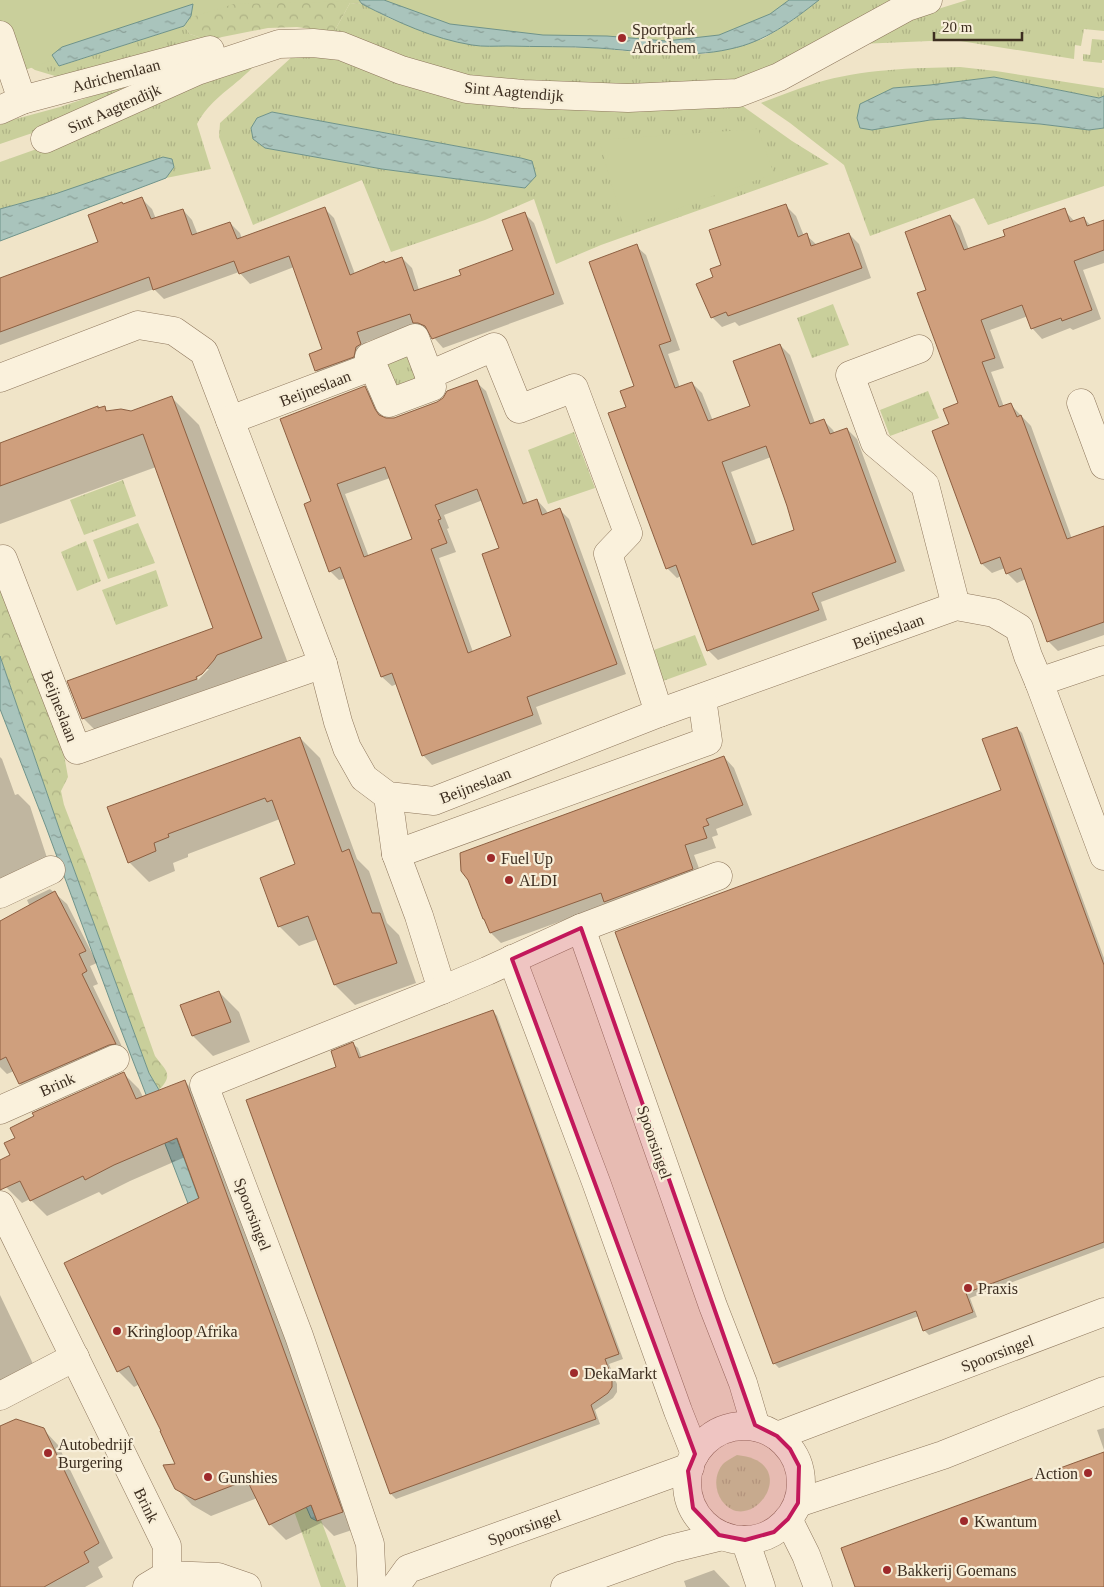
<svg xmlns="http://www.w3.org/2000/svg" width="1104" height="1587" viewBox="0 0 1104 1587" font-family="Georgia,serif">
<defs>
<pattern id="grass-tufts" width="24" height="20" patternUnits="userSpaceOnUse" patternTransform="scale(1.25)"><rect width="24" height="20" fill="#c9cf9b"/><path d="M3 7l-1-3M5 7V3M7 7l1-3M15 17l-1-3M17 17v-4M19 17l1-3" fill="none" stroke="#aeb285"/></pattern>
<pattern id="forest-crowns" width="20" height="18" patternUnits="userSpaceOnUse" patternTransform="scale(1.25)"><rect width="20" height="18" fill="#c9cf9b"/><path d="M2 6a3 3 0 1 1 6 0M12 15a3 3 0 1 1 6 0" fill="none" stroke="#aeb285"/></pattern>
<pattern id="water-ripples" width="26" height="14" patternUnits="userSpaceOnUse" patternTransform="scale(1.25)"><rect width="26" height="14" fill="#a9c4bc"/><path d="M2 4q2-2 4 0t4 0M15 11q2-2 4 0t4 0" fill="none" stroke="#8ba098"/></pattern>
</defs>
<rect width="100%" height="100%" fill="#f0e4c8"/>
<g fill="url(#grass-tufts)" fill-rule="evenodd">
<polygon points="819,0 894,0 796,61 729,82 581,86 456,75 334,32 350,3 362,4 391,19 446,39 474,45 597,48 654,54 705,54 763,39 789,23"/>
<polygon points="967,0 1104,0 1104,31 1084,29 1081,46 1075,45 1074,59 954,40 859,44 909,18"/>
<polygon points="184,26 190,34 207,40 65,79 35,70 21,61 48,48 60,66"/>
<polygon points="1092,39 1104,40 1104,60 1102,60 1102,63 1083,61 1083,54 1090,55"/>
<path d="M 262,55 C 257,61 253,68 247,73 C 229,90 209,101 197,124 L 211,169 L 166,178 L 173,167 L 55,194 L 0,209 L 0,162 L 48,145 Z"/>
<path d="M 294,55 L 334,55 L 458,99 L 499,106 L 567,107 L 737,102 L 792,141 L 829,164 L 601,245 L 556,264 L 534,199 L 485,220 L 391,252 L 362,180 L 253,225 L 219,137 L 220,123 ZM 272,112 L 521,158 L 525,188 L 382,169 L 265,148 L 257,118 Z"/>
<path d="M 960,67 L 996,71 L 1104,88 L 1104,96 L 1099,98 L 994,77 L 930,85 L 893,88 L 904,123 L 930,120 L 961,118 L 1040,124 L 1089,130 L 1104,128 L 1104,186 L 988,225 L 974,198 L 870,236 L 844,165 L 790,123 L 761,103 C 779,96 797,89 816,83 C 862,69 912,68 960,67 Z"/>
<polygon points="175,68 53,126 0,144 0,125 12,120 60,107"/>
<polygon points="833,304 849,345 812,358 797,318"/>
<polygon points="413,344 427,384 391,397 376,359"/>
<polygon points="928,391 939,418 890,436 880,410"/>
<polygon points="574,432 595,488 548,504 528,450"/>
<polygon points="123,480 136,516 84,535 70,500"/>
<polygon points="138,523 155,563 108,579 93,540"/>
<polygon points="86,541 101,581 77,591 61,552"/>
<polygon points="156,570 168,606 116,625 102,590"/>
<polygon points="695,635 707,665 663,681 651,651"/>
<path d="M 737,1455 C 805,1462 751,1539 722,1501 C 714,1490 714,1473 724,1463 C 728,1460 733,1457 737,1455 Z"/>
<polygon points="288,1494 301,1494 317,1521 321,1520 346,1587 321,1587"/>
</g>
<g fill="url(#forest-crowns)">
<polygon points="359,0 362,4 350,3 334,32 297,27 268,28 207,40 190,34 184,26 191,16 125,2"/>
<path d="M 0,559 L 63,749 L 68,777 L 61,791 L 64,805 L 88,867 L 155,1056 C 166,1071 174,1074 159,1090 L 149,1073 L 61,834 L 0,656 Z"/>
</g>
<g fill="#c9cf9b">
<polygon points="0,0 806,0 757,34 685,46 441,29 367,1 234,4 61,57 0,79"/>
<polygon points="758,129 774,174 624,228 599,140"/>
</g>
<g fill="url(#water-ripples)" stroke="#6f938a">
<path d="M 359,0 L 384,0 L 450,24 L 543,35 L 607,36 L 666,41 L 719,35 L 770,14 L 789,0 L 819,0 C 792,21 765,42 730,49 C 687,59 642,51 598,48 C 568,46 537,47 507,46 C 496,46 483,47 472,45 C 434,39 397,22 362,4 Z"/>
<polygon points="193,4 191,16 184,26 59,66 52,55 62,47"/>
<polygon points="994,77 1099,98 1104,96 1104,128 1089,130 1040,124 961,118 930,120 872,130 860,128 857,118 860,104 893,88 930,85"/>
<polygon points="272,112 521,158 532,161 536,176 525,188 382,169 265,148 253,139 251,128 257,118"/>
<polygon points="163,157 172,159 174,167 166,178 0,241 0,209 55,194"/>
<polygon points="0,656 61,834 149,1073 159,1090 317,1521 311,1518 269,1420 199,1232 118,1022 46,827 0,709"/>
</g>
<g fill="#0003" fill-rule="evenodd">
<polygon points="142,199 152,209 156,219 183,210 192,220 198,235 230,223 240,233 242,239 324,208 334,218 355,274 402,258 412,268 419,290 463,276 514,250 524,213 534,223 564,304 443,348 429,332 424,332 416,324 366,342 370,354 326,380 316,371 324,350 294,267 250,284 239,272 164,299 154,289 0,345 0,279 99,243 123,206"/>
<polygon points="786,206 796,216 804,236 806,235 817,245 849,234 859,244 871,278 739,326 735,322 722,327 712,317 715,277 723,266"/>
<polygon points="1066,212 1075,222 1084,218 1091,226 1104,222 1104,263 1083,270 1101,319 1073,330 1070,328 1042,339 1033,329 1028,316 990,330 1004,368 991,372 1004,407 1010,404 1031,426 1072,539 1104,527 1104,635 1058,651 1049,642 1026,579 1017,583 1007,573 1005,568 992,573 982,564 933,431 951,425 959,404 928,290 950,216 960,226 969,250 1007,236"/>
<path d="M 636,246 L 646,255 L 680,350 L 668,354 L 680,388 L 692,383 L 702,393 L 713,421 L 751,407 L 780,345 L 790,355 L 815,423 L 823,420 L 833,430 L 835,434 L 847,429 L 857,439 L 905,571 L 821,602 L 827,620 L 718,660 L 708,650 L 681,576 L 677,578 L 667,568 L 628,407 L 636,387 ZM 771,457 L 797,530 L 757,544 L 731,472 Z"/>
<path d="M 476,382 L 486,391 L 528,504 L 537,500 L 546,510 L 548,514 L 560,510 L 569,519 L 626,674 L 536,707 L 542,724 L 432,765 L 423,755 L 397,684 L 392,686 L 382,677 L 346,578 L 339,580 L 330,571 L 312,502 L 364,387 L 374,397 L 383,418 L 394,419 L 438,403 ZM 390,478 L 413,540 L 369,557 L 345,494 ZM 483,500 L 500,549 L 513,636 L 473,652 L 439,558 L 456,552 L 447,529 L 449,528 L 444,515 Z"/>
<path d="M 171,397 L 199,425 L 289,666 L 111,746 L 83,718 L 215,629 L 156,467 L 0,524 L 0,444 L 104,408 L 108,412 L 131,412 ZM 205,669 L 209,669 L 198,680 L 197,678 Z"/>
<polygon points="1017,728 1022,733 1104,958 1104,1248 970,1298 977,1317 929,1335 924,1330 919,1316 779,1368 774,1363 1003,791"/>
<polygon points="300,738 320,758 357,859 369,871 387,923 399,935 416,983 355,1005 335,985 318,939 299,946 279,926 297,865 280,819 188,854 188,857 173,863 175,871 149,882 129,862 109,808"/>
<polygon points="0,757 2,759 15,795 18,794 30,806 51,870 0,888"/>
<polygon points="724,757 734,768 752,815 716,829 718,835 712,837 716,848 694,855 703,879 608,904 501,943 491,933"/>
<polygon points="50,889 67,904 97,963 90,966 98,984 93,986 126,1055 32,1096 20,1084 14,1071 7,1074 0,1067 0,922 30,907 27,900"/>
<polygon points="219,992 239,1012 250,1042 213,1056 193,1036 182,1006"/>
<polygon points="493,1011 497,1016 623,1359 609,1364 617,1384 617,1392 613,1398 595,1410 600,1424 396,1499 391,1494 247,1101 338,1068 353,1044 358,1048 362,1059"/>
<polygon points="123,1073 139,1089 143,1097 185,1082 201,1098 358,1528 334,1536 321,1523 286,1540 270,1524 257,1498 211,1516 192,1505 176,1488 177,1465 140,1384 134,1387 118,1371 200,1198 185,1157 130,1181 102,1195 99,1192 47,1216 30,1199 22,1203 6,1187 0,1175 0,1161 12,1156 17,1138"/>
<polygon points="0,1295 35,1368 0,1385"/>
<polygon points="0,1428 43,1429 58,1445 113,1558 98,1567 103,1577 85,1587 0,1587"/>
<polygon points="1104,1428 1104,1450 1097,1430"/>
<polygon points="714,1570 730,1587 686,1587 684,1581"/>
</g>
<g fill="#cf9f7d" stroke="#8d5f41" fill-rule="evenodd">
<polygon points="142,197 151,219 183,209 192,235 230,222 237,239 325,207 350,275 384,261 385,263 402,257 414,291 461,275 459,270 513,250 502,220 525,212 554,294 432,339 425,326 418,323 413,323 410,314 357,332 361,344 356,347 354,357 315,371 309,354 322,349 289,256 239,274 234,261 153,290 149,277 0,332 0,278 98,242 88,215 122,202 123,204"/>
<polygon points="786,204 798,237 807,233 811,246 849,233 862,268 728,316 726,312 711,318 696,284 713,277 710,269 721,265 709,230"/>
<polygon points="1065,208 1070,222 1084,217 1087,226 1104,220 1104,250 1074,261 1092,310 1062,321 1061,318 1031,329 1022,305 981,320 995,358 982,362 999,407 1011,403 1017,417 1021,415 1067,539 1104,526 1104,622 1047,642 1021,568 1006,574 1000,557 981,564 932,431 949,424 943,409 958,403 917,293 926,290 905,232 950,215 964,250 1005,236 1003,230"/>
<path d="M 637,244 L 671,341 L 659,345 L 675,388 L 692,382 L 708,421 L 750,406 L 733,361 L 780,344 L 810,424 L 824,419 L 830,434 L 847,428 L 896,562 L 812,593 L 819,610 L 707,651 L 676,565 L 666,569 L 608,413 L 626,407 L 620,391 L 634,386 L 589,262 ZM 766,446 L 787,506 L 794,530 L 752,545 L 722,462 Z"/>
<path d="M 477,380 L 523,504 L 537,499 L 542,515 L 560,508 L 617,664 L 527,697 L 533,715 L 422,756 L 392,673 L 381,677 L 340,567 L 329,572 L 304,504 L 311,501 L 280,419 L 365,386 L 375,409 L 379,415 L 386,418 L 394,418 L 437,402 L 443,398 L 447,391 ZM 385,467 L 412,539 L 364,557 L 337,484 ZM 477,489 L 499,548 L 482,554 L 511,636 L 468,653 L 431,549 L 447,543 L 438,520 L 441,519 L 435,505 Z"/>
<polygon points="172,396 262,638 217,655 214,660 202,674 196,677 197,679 82,719 67,681 213,628 143,434 0,486 0,443 98,406 98,408 105,406 106,411 121,409 131,411"/>
<polygon points="1017,727 1104,965 1104,1242 966,1293 973,1312 923,1331 916,1311 773,1364 615,932 1001,790 982,739"/>
<polygon points="300,737 342,852 349,849 372,913 380,913 397,963 334,985 308,916 278,927 260,878 295,864 272,800 267,802 265,798 168,834 169,837 154,843 156,851 128,863 107,807"/>
<polygon points="724,756 743,805 706,819 709,825 703,827 707,838 685,845 693,869 604,902 601,893 490,933 484,919 483,919 468,880 461,871 460,853"/>
<polygon points="55,891 86,951 79,954 87,971 82,974 116,1044 109,1045 19,1084 6,1057 0,1060 0,921"/>
<polygon points="219,991 231,1022 192,1036 180,1005"/>
<polygon points="493,1010 619,1354 605,1359 612,1378 612,1387 608,1393 591,1405 596,1419 390,1494 246,1100 336,1067 331,1051 353,1042 359,1058"/>
<polygon points="124,1072 136,1099 185,1080 343,1512 317,1521 311,1505 269,1525 247,1480 195,1500 175,1489 163,1465 175,1464 160,1431 161,1431 129,1366 117,1372 64,1263 199,1198 177,1138 114,1165 85,1180 83,1176 30,1201 20,1181 0,1190 0,1160 10,1155 4,1143 15,1138 10,1128 34,1116 32,1113"/>
<polygon points="16,1419 44,1428 99,1543 84,1552 89,1562 44,1587 0,1587 0,1426"/>
<polygon points="1104,1452 1104,1587 855,1587 841,1548"/>
</g>
<g fill="none" stroke-linecap="round" stroke-linejoin="round">
<g stroke="#8d765c" stroke-width="29">
<g id="minor">
<polyline points="0,35 22,100"/>
<polyline points="0,110 22,100 210,50"/>
<polyline points="45,139 197,71 279,44 313,43 341,46 401,70 467,89 523,94 628,98 738,93 779,77 907,7 928,0"/>
<polyline points="919,349 850,375 875,443 925,485 956,606"/>
<polyline points="429,375 494,347 519,409 574,388 628,533 608,554 659,713"/>
<polyline points="0,378 138,325 174,331 204,352 323,664 338,722 347,748 364,778 388,796 434,801 659,713 956,606 994,613 1019,628 1028,656 1039,682 1104,856"/>
<polyline points="1081,403 1104,465"/>
<polyline points="230,420 373,366 369,357 415,338 429,375 432,387 389,403 373,366"/>
<polyline points="3,559 77,750 323,664"/>
<polyline points="1039,682 1104,660"/>
<polyline points="388,796 396,854 419,916 442,990 487,971 581,928 713,1306 743,1383 756,1427"/>
<polyline points="396,854 708,741 702,698"/>
<polyline points="0,894 51,870"/>
<polyline points="581,928 718,876"/>
<polyline points="512,959 596,1182 678,1411 695,1454"/>
<polyline points="0,1110 115,1059"/>
<polyline points="0,1205 167,1546 167,1575"/>
<polyline points="0,1396 75,1357"/>
<circle cx="744" cy="1483" r="57"/>
<polyline points="777,1436 1104,1312"/>
<polyline points="798,1503 943,1455 1104,1391"/>
<polyline points="788,1519 806,1555 818,1587"/>
<polyline points="745,1540 761,1587"/>
<polyline points="167,1575 218,1577 247,1587"/>
<polyline points="147,1587 167,1575"/>
<polyline points="372,1587 370,1544 299,1336 204,1085 442,990"/>
<polyline points="395,1587 408,1569 690,1467"/>
<polyline points="565,1587 670,1549 723,1536"/>
</g>
</g>
<use href="#minor" stroke="#faf1dc" stroke-width="28"/>
</g>
<path fill="#c2185b" fill-opacity="0.2" stroke="#c2185b" stroke-width="4" stroke-linejoin="round" d="M 581,928 L 755,1425 L 777,1436 L 790,1449 L 799,1466 L 798,1503 L 788,1519 L 774,1532 L 745,1540 L 719,1535 L 693,1508 L 688,1471 L 695,1454 L 512,959 Z"/>
<g fill="#9e2a2b" stroke="#f7eed8" stroke-width="2">
<circle cx="622" cy="38" r="5"/>
<circle cx="491" cy="858" r="5"/>
<circle cx="509" cy="880" r="5"/>
<circle cx="968" cy="1288" r="5"/>
<circle cx="117" cy="1331" r="5"/>
<circle cx="574" cy="1373" r="5"/>
<circle cx="48" cy="1453" r="5"/>
<circle cx="1088" cy="1473" r="5"/>
<circle cx="208" cy="1477" r="5"/>
<circle cx="964" cy="1521" r="5"/>
<circle cx="887" cy="1570" r="5"/>
</g>
<g text-anchor="middle" stroke-width="4.5" stroke-linejoin="round" paint-order="stroke">
<g font-size="16" fill="#3d2e20" stroke="#f7eed8" text-anchor="start">
<text x="632" y="35">Sportpark<tspan x="632" dy="18">Adrichem</tspan></text>
<text x="501" y="864">Fuel Up</text>
<text x="519" y="886">ALDI</text>
<text x="978" y="1294">Praxis</text>
<text x="127" y="1337">Kringloop Afrika</text>
<text x="584" y="1379">DekaMarkt</text>
<text x="58" y="1450">Autobedrijf<tspan x="58" dy="18">Burgering</tspan></text>
<text x="1078" y="1479" text-anchor="end">Action</text>
<text x="218" y="1483">Gunshies</text>
<text x="974" y="1527">Kwantum</text>
<text x="897" y="1576">Bakkerij Goemans</text>
</g>
<g font-size="16" fill="#3d2e20" stroke="#f7eed8">
<text transform="translate(116 75) rotate(-15)" y="6">Adrichemlaan</text>
<text transform="translate(514 91) rotate(5)" y="6">Sint Aagtendijk</text>
<text transform="translate(114 108) rotate(-24)" y="6">Sint Aagtendijk</text>
<text transform="translate(315 388) rotate(-21)" y="6">Beijneslaan</text>
<text transform="translate(888 631) rotate(-20)" y="6">Beijneslaan</text>
<text transform="translate(60 706) rotate(69)" y="6">Beijneslaan</text>
<text transform="translate(475 785) rotate(-21)" y="6">Beijneslaan</text>
<text transform="translate(57 1084) rotate(-24)" y="6">Brink</text>
<text transform="translate(655 1142) rotate(71)" y="6">Spoorsingel</text>
<text transform="translate(253 1214) rotate(69)" y="6">Spoorsingel</text>
<text transform="translate(997 1353) rotate(-21)" y="6">Spoorsingel</text>
<text transform="translate(147 1505) rotate(64)" y="6">Brink</text>
<text transform="translate(524 1527) rotate(-20)" y="6">Spoorsingel</text>
</g>
</g>
<path d="M934 32v8h88v-8" fill="none" stroke="#3d2e20" stroke-width="2.5"/>
<text x="942" y="32" font-size="15" fill="#3d2e20" stroke="#f7eed8" stroke-width="4" paint-order="stroke">20 m</text>
</svg>
